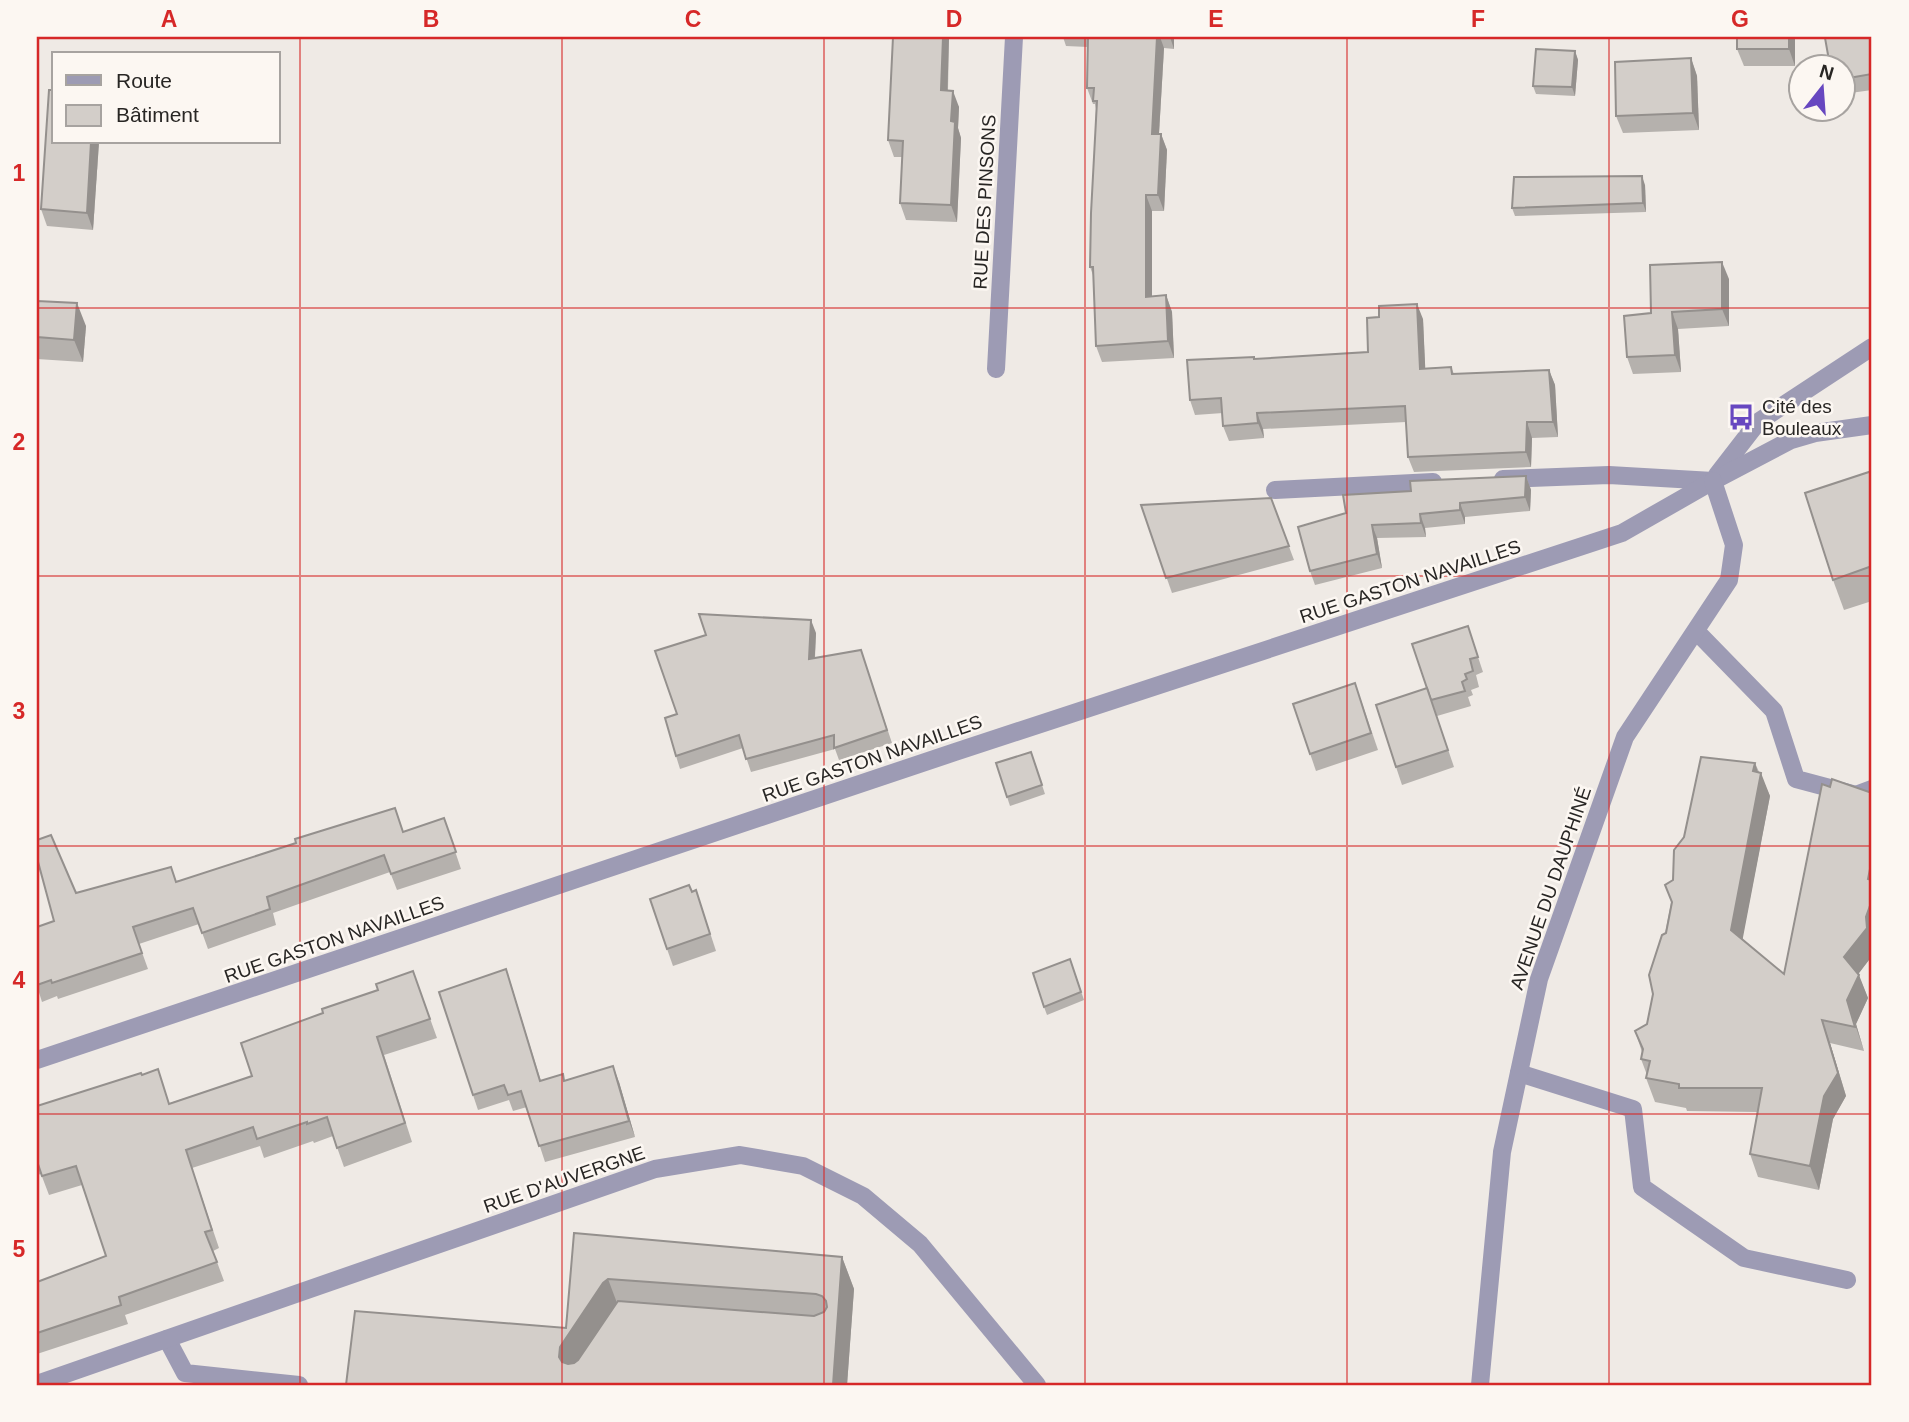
<svg xmlns="http://www.w3.org/2000/svg" width="1909" height="1422" viewBox="0 0 1909 1422" font-family="Arial,sans-serif">
<rect width="100%" height="100%" fill="#efeae5"/>
<g fill="none" stroke-linecap="round" stroke-linejoin="round">
<g stroke="#9d9bb4" stroke-width="18">
<polyline points="996,369 1014,37"/>
<polyline points="1717,475 1758,422 1872,347"/>
<polyline points="1503,479 1609,475 1713,481"/>
<polyline points="1275,490 1433,482"/>
<polyline points="1696,631 1774,711 1796,779 1856,795 1872,789"/>
<polyline points="37,1060 955,752 1622,533 1713,481 1791,440 1815,433 1872,425"/>
<polyline points="1519,1073 1633,1109 1642,1187 1744,1258 1847,1280"/>
<polyline points="167,1339 185,1373 299,1385"/>
<polyline points="37,1384 655,1169 740,1155 803,1166 863,1196 920,1244 1037,1385"/>
<polyline points="1480,1385 1502,1152 1539,979 1625,737 1729,580 1734,545 1713,481"/>
</g>
</g>
<g fill="#b5b1ad">
<polygon points="893,37 949,37 948,90 959,107 958,128 961,138 957,222 906,220 900,203 902,157 894,157 888,140"/>
<polygon points="1063,37 1174,37 1174,49 1164,48 1159,134 1161,134 1167,150 1164,211 1152,211 1152,296 1166,295 1172,312 1174,358 1102,362 1096,346 1093,275 1090,267 1096,109 1095,104 1093,104 1087,88 1088,47 1066,46"/>
<polygon points="1737,37 1795,37 1795,66 1744,66 1737,49"/>
<polygon points="1872,37 1872,90 1843,94 1843,66"/>
<polygon points="1575,51 1578,60 1575,96 1536,94 1533,86"/>
<polygon points="1691,58 1697,76 1699,130 1623,133 1616,116"/>
<polygon points="99,142 93,230 47,226 41,209"/>
<polygon points="1645,185 1646,212 1515,216 1512,208"/>
<polygon points="1729,279 1729,326 1678,329 1681,372 1633,374 1627,357 1651,313"/>
<polygon points="37,301 86,326 83,362 37,359"/>
<polygon points="1423,319 1425,368 1451,367 1454,374 1549,370 1555,385 1558,437 1532,438 1531,467 1414,472 1408,457 1406,422 1263,429 1264,438 1229,441 1223,426 1223,413 1195,415 1190,400 1254,359 1368,352"/>
<polygon points="1872,471 1872,601 1844,610 1833,580"/>
<polygon points="1526,476 1531,490 1530,511 1465,517 1465,524 1425,528 1426,537 1377,538 1382,568 1315,585 1310,571 1346,513 1411,491"/>
<polygon points="1271,498 1294,560 1172,593 1141,505"/>
<polygon points="816,633 815,658 861,650 892,743 839,760 835,749 751,772 743,748 680,769 676,756 677,714"/>
<polygon points="1473,642 1483,672 1476,675 1479,687 1471,690 1473,695 1468,697 1471,706 1437,716 1412,644"/>
<polygon points="1361,700 1378,750 1316,771 1293,704"/>
<polygon points="1433,705 1454,767 1402,785 1396,767"/>
<polygon points="1031,752 1045,794 1010,806 996,763"/>
<polygon points="1755,763 1770,796 1742,939 1784,974 1830,787 1872,793 1872,956 1858,974 1868,998 1856,1024 1864,1051 1830,1043 1846,1096 1833,1119 1819,1190 1758,1177 1750,1154 1757,1112 1687,1111 1686,1108 1655,1102 1646,1078 1647,1075 1641,1059 1642,1052 1635,1031 1647,1024 1671,903 1673,880"/>
<polygon points="444,818 461,869 397,890 390,872 273,913 276,925 208,949 199,924 139,944 148,969 58,999 57,996 42,1002 37,986 37,927 54,921 76,893 171,867 176,881 403,832"/>
<polygon points="696,890 716,951 673,966 667,949 692,892"/>
<polygon points="1070,959 1084,1000 1047,1015 1044,1007"/>
<polygon points="506,969 541,1081 619,1082 635,1137 545,1162 527,1107 513,1111 509,1100 478,1110 473,1095"/>
<polygon points="413,971 437,1038 384,1055 412,1142 344,1167 333,1136 314,1143 313,1141 264,1158 260,1146 192,1168 219,1248 213,1251 224,1281 125,1315 128,1324 37,1354 37,1282 106,1256 82,1185 49,1195 41,1174 37,1175 37,1106 170,1103 252,1076 323,1013 378,990"/>
<polygon points="574,1233 842,1257 854,1289 847,1385 346,1385 566,1328"/>
</g>
<g fill="#94908d">
<polygon points="943,37 949,37 947,106 941,90"/>
<polygon points="1157,37 1160,37 1164,48 1158,150 1152,134"/>
<polygon points="1170,37 1174,37 1174,49"/>
<polygon points="1789,37 1795,37 1795,66 1789,49"/>
<polygon points="1575,51 1578,60 1575,96 1572,87"/>
<polygon points="1691,58 1697,76 1699,130 1693,113"/>
<polygon points="953,91 959,107 958,128 961,138 957,222 951,205 951,121"/>
<polygon points="1161,134 1167,150 1164,211 1158,195"/>
<polygon points="91,142 99,142 93,230 87,213"/>
<polygon points="1642,176 1645,185 1646,212 1643,203"/>
<polygon points="1146,195 1152,211 1152,313 1146,297"/>
<polygon points="1722,262 1729,279 1729,326 1722,309"/>
<polygon points="1166,295 1172,312 1174,358 1168,341"/>
<polygon points="77,303 86,326 83,362 74,340"/>
<polygon points="1417,304 1423,319 1426,384 1420,369"/>
<polygon points="1672,312 1678,329 1681,372 1675,355"/>
<polygon points="1549,370 1555,385 1558,437 1553,422"/>
<polygon points="1257,413 1263,429 1264,438 1258,423"/>
<polygon points="1527,422 1532,438 1531,467 1526,452"/>
<polygon points="1526,476 1531,490 1530,511 1525,497"/>
<polygon points="1460,503 1465,517 1465,524 1460,510"/>
<polygon points="1420,514 1425,528 1426,537 1421,523"/>
<polygon points="1372,525 1377,538 1382,568 1377,554"/>
<polygon points="811,620 816,633 814,672 809,659"/>
<polygon points="1755,763 1760,779 1761,773 1770,796 1740,953 1731,930"/>
<polygon points="1872,859 1872,890 1868,879"/>
<polygon points="1872,900 1872,956 1853,981 1844,957"/>
<polygon points="506,969 511,984 545,1097 540,1081"/>
<polygon points="1859,975 1868,998 1856,1024 1864,1051 1847,1000"/>
<polygon points="1822,1020 1830,1043 1846,1096 1833,1119 1819,1190 1810,1166"/>
<polygon points="613,1066 619,1082 635,1137 629,1121"/>
<polygon points="842,1257 854,1289 847,1385 833,1385"/>
<polygon points="608,1279 620,1311 572,1379 559,1357 560,1347 603,1283"/>
</g>
<g fill="#d3cec9" stroke="#94908d" stroke-width="2" fill-rule="evenodd">
<polygon points="893,37 943,37 941,90 953,91 951,121 955,122 951,205 900,203 903,141 888,140"/>
<polygon points="1088,37 1157,37 1152,134 1161,134 1158,195 1146,195 1146,297 1166,295 1168,341 1096,346 1093,267 1090,267 1091,213 1097,101 1093,101 1094,88 1087,88"/>
<rect x="1737" y="37" width="52" height="12"/>
<polygon points="1834,37 1872,37 1872,74 1843,79 1843,66 1830,66 1825,38"/>
<polygon points="1536,49 1575,51 1572,87 1533,86"/>
<polygon points="1691,58 1693,113 1616,116 1615,62"/>
<polygon points="49,90 54,90 54,142 91,142 87,213 41,209"/>
<polygon points="1642,176 1643,203 1512,208 1514,177"/>
<polygon points="1722,262 1722,309 1672,312 1675,355 1627,357 1624,316 1651,313 1650,265"/>
<polygon points="37,301 77,303 74,340 37,337"/>
<polygon points="1417,304 1420,369 1451,367 1452,374 1549,370 1553,422 1527,422 1526,452 1408,457 1405,406 1257,413 1258,423 1223,426 1221,398 1190,400 1187,360 1254,357 1254,359 1368,352 1367,318 1379,317 1379,306"/>
<polygon points="1872,471 1872,566 1833,580 1805,493"/>
<polygon points="1526,476 1525,497 1460,503 1460,510 1420,514 1421,523 1372,525 1377,554 1310,571 1298,527 1346,513 1343,495 1411,491 1410,481"/>
<polygon points="1271,498 1289,546 1166,578 1141,505"/>
<polygon points="699,614 811,620 809,659 861,650 887,730 834,748 834,735 746,759 739,735 676,756 665,718 677,714 655,651 706,635"/>
<polygon points="1468,626 1478,657 1470,659 1473,671 1465,674 1467,679 1462,682 1465,691 1431,700 1412,644"/>
<polygon points="1355,683 1371,733 1310,754 1293,704"/>
<polygon points="1427,688 1448,750 1396,767 1376,705"/>
<polygon points="1031,752 1042,785 1007,797 996,763"/>
<polygon points="1701,757 1755,763 1753,771 1761,773 1731,930 1784,974 1822,784 1830,787 1832,779 1872,793 1872,859 1868,879 1872,880 1872,900 1866,917 1867,928 1844,957 1859,975 1847,1000 1855,1027 1822,1020 1838,1073 1824,1096 1810,1166 1750,1154 1762,1088 1679,1088 1679,1084 1646,1078 1650,1061 1641,1059 1643,1049 1635,1031 1647,1024 1653,994 1649,975 1662,935 1666,933 1672,902 1665,885 1673,880 1674,850 1684,837"/>
<polygon points="395,808 403,832 444,818 456,852 391,874 384,855 267,897 270,909 202,933 193,908 133,927 142,953 52,983 51,980 37,985 37,927 54,921 37,858 37,840 51,835 76,893 171,867 176,882 296,843 295,839"/>
<polygon points="689,885 692,892 696,890 710,934 667,949 650,899"/>
<polygon points="1070,959 1081,992 1044,1007 1033,973"/>
<polygon points="506,969 540,1081 563,1074 564,1081 613,1066 629,1121 539,1146 521,1091 508,1095 504,1085 473,1095 439,992"/>
<polygon points="413,971 430,1019 377,1037 405,1123 337,1148 327,1117 307,1124 307,1122 257,1139 253,1127 186,1150 212,1230 205,1232 217,1262 119,1297 121,1305 37,1333 37,1282 106,1256 76,1166 42,1176 37,1161 37,1106 141,1073 142,1075 158,1069 169,1104 252,1076 241,1043 323,1013 322,1009 378,990 376,984"/>
<path d="M 574,1233 L 842,1257 L 833,1385 L 346,1385 L 355,1311 L 566,1328 ZM 608,1279 L 816,1294 L 822,1296 L 826,1301 L 827,1307 L 824,1312 L 814,1316 L 618,1301 L 578,1360 L 574,1363 L 568,1364 L 562,1362 L 559,1357 L 560,1347 L 603,1283 Z"/>
</g>
<path fill="none" stroke="#d62828" stroke-width="2" stroke-opacity="0.55" d="M 300,37 L 300,1385M 562,37 L 562,1385M 824,37 L 824,1385M 1085,37 L 1085,1385M 1347,37 L 1347,1385M 1609,37 L 1609,1385M 37,308 L 1872,308M 37,576 L 1872,576M 37,846 L 1872,846M 37,1114 L 1872,1114"/>
<defs>
<g id="bus-bare" transform="scale(2.1)"><path d="M-5-6H5V4H4V6H2V4H-2V6H-4V4H-5ZM-3.5-4V0h7V-4ZM-3.5 1.2v1.5H-2V1.2ZM2 1.2v1.5H3.5V1.2Z" fill="#6747c0" stroke="#fcf7f2" stroke-width="2.5" paint-order="stroke"/></g>
</defs>
<g fill-rule="evenodd">
<use href="#bus-bare" x="1741" y="417"/>
</g>
<g text-anchor="middle" stroke-width="5" stroke-linejoin="round" paint-order="stroke">
<g font-size="19" fill="#282624" stroke="#fcf7f2">
<text transform="translate(984 202) rotate(-87)" y="7">RUE DES PINSONS</text>
<text transform="translate(1410 581) rotate(-18)" y="7">RUE GASTON NAVAILLES</text>
<text transform="translate(872 758) rotate(-19)" y="7">RUE GASTON NAVAILLES</text>
<text transform="translate(1550 888) rotate(-71)" y="7">AVENUE DU DAUPHINÉ</text>
<text transform="translate(334 939) rotate(-19)" y="7">RUE GASTON NAVAILLES</text>
<text transform="translate(564 1179) rotate(-19)" y="7">RUE D'AUVERGNE</text>
</g>
<g font-size="19" fill="#282624" stroke="#fcf7f2" text-anchor="start">
<text x="1762" y="413">Cité des<tspan x="1762" dy="22">Bouleaux</tspan></text>
</g>
</g>
<rect width="1909" height="1422" fill="none" stroke="#fcf7f2" stroke-width="77"/>
<rect x="52" y="52" width="228" height="91" fill="#fcf7f2" stroke="#a7a3a0" stroke-width="2"/>
<rect x="66" y="75" width="35" height="10" fill="#9d9bb4" stroke="#a7a3a0" stroke-width="2"/>
<text x="116" y="88" font-size="21" fill="#282624">Route</text>
<rect x="66" y="105" width="35" height="21" fill="#d3cec9" stroke="#a7a3a0" stroke-width="2"/>
<text x="116" y="122" font-size="21" fill="#282624">Bâtiment</text>
<g transform="translate(1822 88) rotate(17)"><circle r="33" fill="#fcf7f2" stroke="#a7a3a0" stroke-width="2"/>
<path d="M0-5L12 26L0 18L-12 26Z" fill="#6747c0"/>
<text y="-10" font-size="19" font-weight="bold" text-anchor="middle" fill="#282624">N</text>
</g>
<rect x="38" y="38" width="1832" height="1346" fill="none" stroke="#d62828" stroke-width="2.5"/>
<g font-size="23" text-anchor="middle" font-weight="bold" fill="#d62828">
<text x="169" y="27">A</text>
<text x="431" y="27">B</text>
<text x="693" y="27">C</text>
<text x="954" y="27">D</text>
<text x="1216" y="27">E</text>
<text x="1478" y="27">F</text>
<text x="1740" y="27">G</text>
<text x="19" y="181">1</text>
<text x="19" y="450">2</text>
<text x="19" y="719">3</text>
<text x="19" y="988">4</text>
<text x="19" y="1257">5</text>
</g>
</svg>
